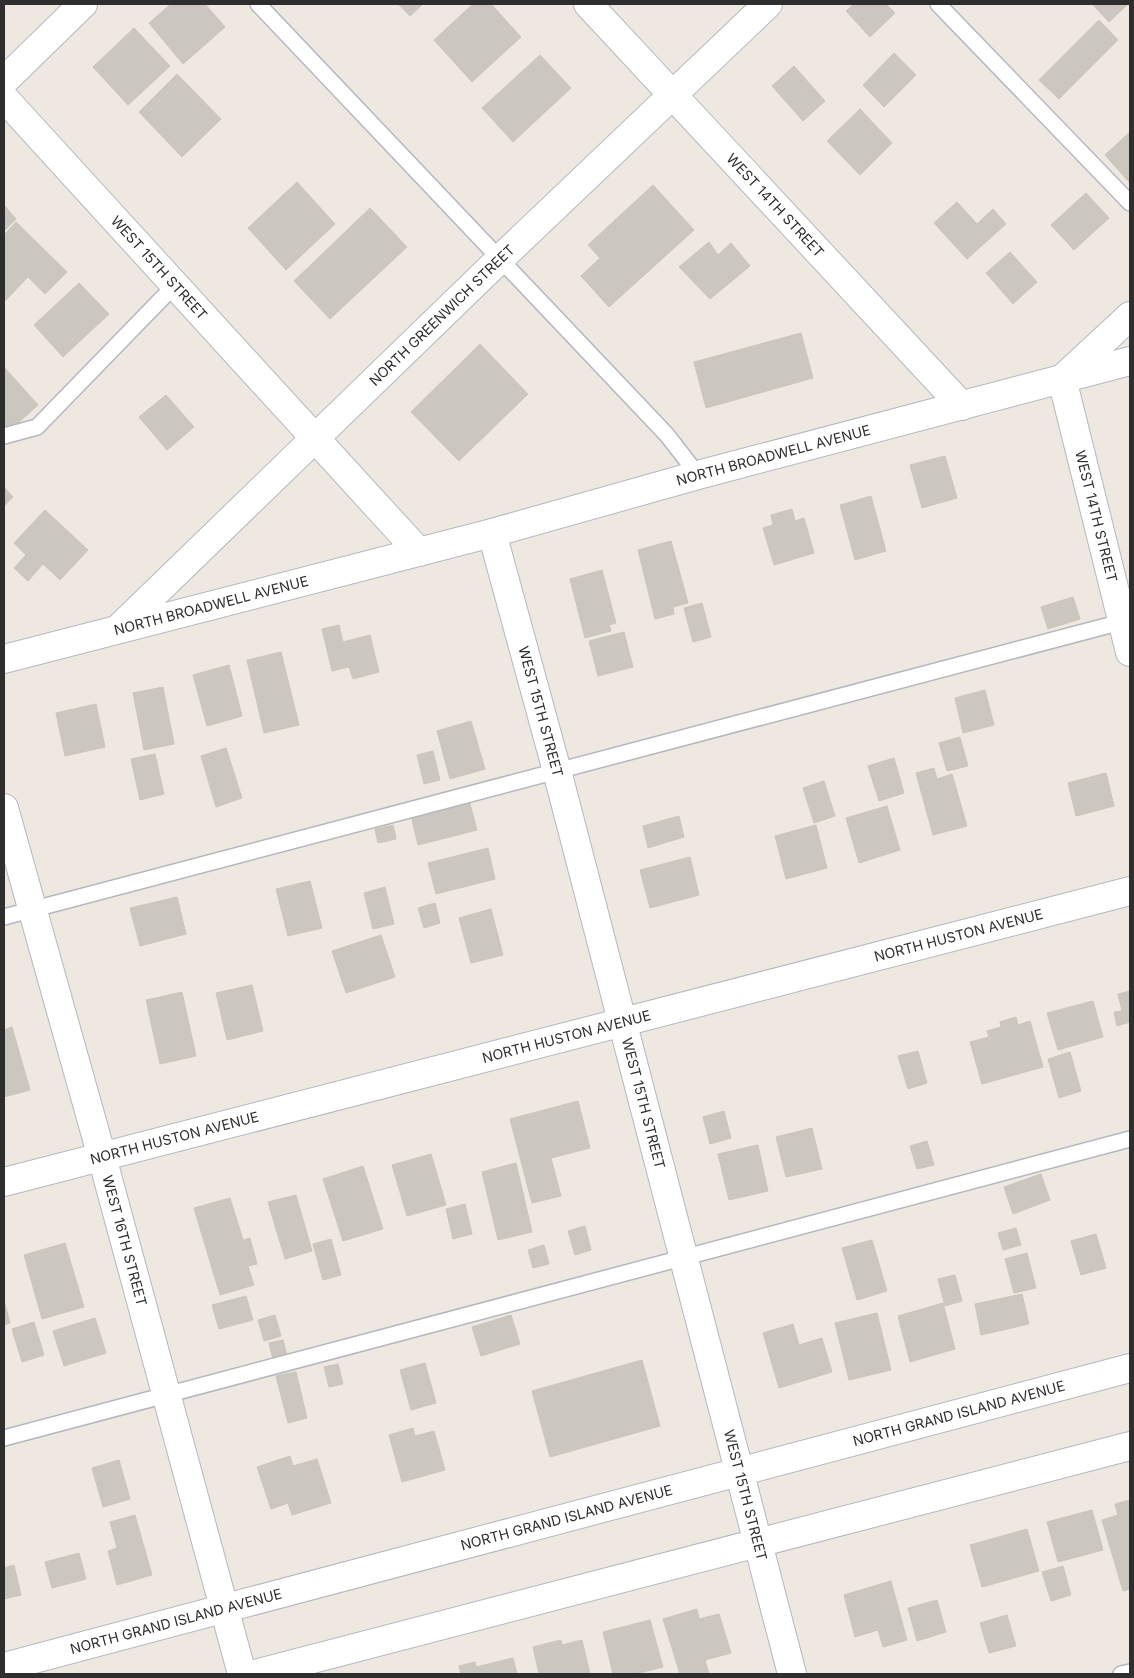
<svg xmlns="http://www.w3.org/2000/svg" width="1134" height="1678" viewBox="0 0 1134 1678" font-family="Inter,sans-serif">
<rect width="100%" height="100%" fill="#efe8e0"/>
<g fill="#cbc6be" stroke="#cbc4b9">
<polygon points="171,4 205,4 225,27 183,64 149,23"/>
<polygon points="398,4 423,4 410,16"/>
<polygon points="473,4 491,4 521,37 472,82 434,40"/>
<polygon points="854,4 886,4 895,13 870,37 846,11"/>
<polygon points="1092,4 1128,4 1109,22"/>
<polygon points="1099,20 1118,40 1059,99 1039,80"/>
<polygon points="134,28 170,66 128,105 93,67"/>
<polygon points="894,53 916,75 884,107 863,85"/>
<polygon points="540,55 571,88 513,142 482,108"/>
<polygon points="794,66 825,101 803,121 772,86"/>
<polygon points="177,74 221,119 182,157 139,112"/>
<polygon points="860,109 892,143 860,175 827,141"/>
<polygon points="1130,132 1130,183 1105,155"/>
<polygon points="297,182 335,224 286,270 248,228"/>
<polygon points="653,185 694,230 609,307 581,276 600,258 588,245"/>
<polygon points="1086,193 1109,218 1074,250 1051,225"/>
<polygon points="957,202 977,224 993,209 1006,224 967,259 934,223"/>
<polygon points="4,205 16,219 4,231"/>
<polygon points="370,208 407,247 330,319 294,281"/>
<polygon points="16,222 67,272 45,294 28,277 4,302 4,235"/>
<polygon points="709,242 718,255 731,243 750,266 710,299 679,267"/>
<polygon points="1010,252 1037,282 1013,304 986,273"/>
<polygon points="79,283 109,314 63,357 34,325"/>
<polygon points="801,333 813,378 706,408 694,362"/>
<polygon points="480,344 528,394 459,461 411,412"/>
<polygon points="4,367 38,405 9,431 4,425"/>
<polygon points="166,395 194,427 167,450 139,417"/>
<polygon points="945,456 957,498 922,508 910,465"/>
<polygon points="4,487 13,497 4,506"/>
<polygon points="871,496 886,551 855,560 840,505"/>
<polygon points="792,509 795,521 804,518 814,553 774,565 763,528 773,525 771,515"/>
<polygon points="45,510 88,550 60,580 43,564 28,581 14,568 26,555 14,543"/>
<polygon points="671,541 688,603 673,607 674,614 655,619 638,550"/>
<polygon points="602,570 616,623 609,625 611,631 585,638 570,579"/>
<polygon points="1073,597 1080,619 1048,629 1041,607"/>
<polygon points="702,603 711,637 693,642 684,608"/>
<polygon points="339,625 343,642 370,635 379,672 353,679 349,667 332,671 322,629"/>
<polygon points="624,632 633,667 598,676 589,641"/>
<polygon points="281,652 299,725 264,733 247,660"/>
<polygon points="229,665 242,716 207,726 193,675"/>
<polygon points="163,687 174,744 144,750 133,693"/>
<polygon points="985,690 994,725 963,733 955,698"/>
<polygon points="96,704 105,747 65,756 56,713"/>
<polygon points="471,721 485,769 450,779 437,731"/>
<polygon points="960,737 968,766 947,771 939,743"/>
<polygon points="226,748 242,798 216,807 201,756"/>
<polygon points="433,751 440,780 424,784 417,755"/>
<polygon points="155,754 164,794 140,800 131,759"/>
<polygon points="894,758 904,793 879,801 868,766"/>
<polygon points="934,768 937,779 952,774 967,826 933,835 916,773"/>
<polygon points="1106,773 1114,806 1076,816 1068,783"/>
<polygon points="824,781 835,816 814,823 803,788"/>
<polygon points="469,800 477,830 418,845 411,815"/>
<polygon points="887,806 900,850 859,863 846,818"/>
<polygon points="679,816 684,837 648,848 643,826"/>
<polygon points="393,825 396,839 378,843 375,829"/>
<polygon points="816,825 827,868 786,879 775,836"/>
<polygon points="488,848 495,879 436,894 428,863"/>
<polygon points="690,857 699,895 650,908 640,870"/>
<polygon points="310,881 322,928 288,936 276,889"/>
<polygon points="385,887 394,924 373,929 364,893"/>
<polygon points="177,897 186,934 140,946 130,908"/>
<polygon points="435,903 440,923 424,928 418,908"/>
<polygon points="491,909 503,955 471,963 459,918"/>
<polygon points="381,935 395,977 346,993 332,951"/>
<polygon points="252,985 263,1031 227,1040 216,993"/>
<polygon points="1130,991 1130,1022 1117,1026 1114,1012 1122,1011 1118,994"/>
<polygon points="182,992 196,1056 160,1064 146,1000"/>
<polygon points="1093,1001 1103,1037 1058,1050 1047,1013"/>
<polygon points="1016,1017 1018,1025 1030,1021 1043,1067 982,1084 970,1042 989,1037 987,1031 1001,1027 1000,1022"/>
<polygon points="12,1027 30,1090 4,1097 4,1030"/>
<polygon points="918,1051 927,1083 908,1089 898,1056"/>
<polygon points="1070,1052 1081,1091 1059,1098 1048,1059"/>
<polygon points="578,1101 590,1148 551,1158 561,1196 532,1203 510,1119"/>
<polygon points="724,1111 731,1138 710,1144 703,1117"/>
<polygon points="812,1128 822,1169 786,1177 776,1137"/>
<polygon points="927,1141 934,1165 917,1169 910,1146"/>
<polygon points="758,1145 768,1191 729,1200 718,1154"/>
<polygon points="431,1154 446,1205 407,1216 392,1165"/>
<polygon points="516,1163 532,1232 498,1240 482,1172"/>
<polygon points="363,1166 383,1229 343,1241 323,1179"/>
<polygon points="1041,1174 1050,1200 1013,1214 1004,1187"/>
<polygon points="296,1195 312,1251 285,1259 268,1202"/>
<polygon points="230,1198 243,1240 250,1238 257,1264 248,1266 254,1285 220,1295 194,1208"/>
<polygon points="465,1204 472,1234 453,1239 446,1209"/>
<polygon points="585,1226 591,1250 575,1255 568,1231"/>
<polygon points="1016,1228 1021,1245 1003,1250 998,1233"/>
<polygon points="1096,1234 1106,1268 1081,1275 1071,1241"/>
<polygon points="331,1239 341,1275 323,1280 313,1244"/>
<polygon points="872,1240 887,1291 857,1300 842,1248"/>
<polygon points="65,1243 84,1307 42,1319 24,1255"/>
<polygon points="544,1245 549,1264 533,1268 528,1250"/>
<polygon points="1027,1253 1036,1288 1014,1293 1005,1259"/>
<polygon points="955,1275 962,1301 945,1306 938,1279"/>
<polygon points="1022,1294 1029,1324 981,1335 975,1304"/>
<polygon points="246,1296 253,1320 219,1329 212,1305"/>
<polygon points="4,1300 10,1323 4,1325"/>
<polygon points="943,1303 955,1349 910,1362 898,1316"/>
<polygon points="877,1313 891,1370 849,1380 835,1323"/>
<polygon points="275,1315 281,1336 264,1341 258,1320"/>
<polygon points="511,1315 520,1344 481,1356 472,1327"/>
<polygon points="95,1318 106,1353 64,1366 53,1331"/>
<polygon points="34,1322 44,1355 22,1362 12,1329"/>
<polygon points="793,1324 799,1345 822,1338 832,1372 779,1388 763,1333"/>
<polygon points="283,1340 287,1355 273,1359 269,1343"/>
<polygon points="642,1360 660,1426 550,1457 532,1391"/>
<polygon points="425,1363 436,1403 411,1410 400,1370"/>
<polygon points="338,1364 343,1384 329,1387 324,1367"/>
<polygon points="296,1372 307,1418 288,1423 276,1376"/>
<polygon points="413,1428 415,1436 434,1431 445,1470 402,1482 389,1435"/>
<polygon points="290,1456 293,1466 317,1459 331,1503 292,1515 288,1503 271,1509 257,1467"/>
<polygon points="119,1460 130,1499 103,1507 92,1468"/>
<polygon points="1130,1500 1130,1589 1123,1591 1102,1520 1118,1515 1115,1504"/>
<polygon points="1092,1510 1103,1550 1058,1562 1047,1522"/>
<polygon points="135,1515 152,1575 117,1585 108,1551 117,1548 110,1522"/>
<polygon points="1027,1529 1039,1571 982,1587 970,1545"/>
<polygon points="79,1553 86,1579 52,1588 45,1562"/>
<polygon points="14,1565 21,1595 4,1599 4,1568"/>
<polygon points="1063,1566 1071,1595 1051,1601 1042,1572"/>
<polygon points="891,1581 907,1640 883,1647 878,1630 855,1637 844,1595"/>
<polygon points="937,1600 946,1632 917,1641 908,1608"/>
<polygon points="697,1609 699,1619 719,1614 731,1653 705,1660 709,1674 680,1674 663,1619"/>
<polygon points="1007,1615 1016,1646 989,1653 980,1623"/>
<polygon points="650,1620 663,1667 635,1674 613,1674 603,1632"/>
<polygon points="561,1640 562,1645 582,1640 590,1674 539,1674 533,1647"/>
<polygon points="513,1658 517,1674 461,1674 459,1666 475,1662 476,1667"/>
</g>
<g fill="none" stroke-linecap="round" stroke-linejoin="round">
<g stroke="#b4b7c1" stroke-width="18">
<g id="lane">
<polyline points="258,4 667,435 698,475"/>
<polyline points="938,4 1130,203"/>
<polyline points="4,436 37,427 175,285"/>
<polyline points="4,917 1129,620"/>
<polyline points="4,1438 1130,1139"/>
<polyline points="1121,1674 1130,1672"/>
</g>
</g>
<g stroke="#b4b7c1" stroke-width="30">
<g id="street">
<path id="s1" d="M 588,4 L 962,406"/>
<polyline points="4,81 83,4"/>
<path id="s2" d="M 4,98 L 419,552"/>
<path id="s3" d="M 1130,316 L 1062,379 L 1130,652"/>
<path id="s4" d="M 492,533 L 557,771 L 792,1674"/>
<path id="s5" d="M 118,629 L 500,259 L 768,4"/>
<path id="s6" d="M 4,808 L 102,1157 L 242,1674"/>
<path id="s7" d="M 4,1182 L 1130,891"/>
<path id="s8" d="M 4,1667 L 1130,1368"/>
<polyline points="255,1674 1130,1446"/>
</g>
</g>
<g stroke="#b4b7c1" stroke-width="30">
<g id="secondary">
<path id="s9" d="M 4,659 L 492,533 L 698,475 L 1130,361"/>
</g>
</g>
<use href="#lane" stroke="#fff" stroke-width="15"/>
<use href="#street" stroke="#fff" stroke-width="28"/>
<use href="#secondary" stroke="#fff" stroke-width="28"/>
</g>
<g text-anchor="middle" stroke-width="5" stroke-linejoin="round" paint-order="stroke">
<g font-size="14" fill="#2e2e2e" stroke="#fff">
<text dy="5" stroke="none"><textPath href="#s1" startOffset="275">WEST 14TH STREET</textPath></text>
<text dy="5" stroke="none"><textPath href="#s2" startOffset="230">WEST 15TH STREET</textPath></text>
<text dy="5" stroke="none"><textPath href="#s5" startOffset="451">NORTH GREENWICH STREET</textPath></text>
<text dy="5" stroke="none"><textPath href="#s9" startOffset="796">NORTH BROADWELL AVENUE</textPath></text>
<text dy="5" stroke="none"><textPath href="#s3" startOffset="234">WEST 14TH STREET</textPath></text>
<text dy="5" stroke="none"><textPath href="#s9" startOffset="214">NORTH BROADWELL AVENUE</textPath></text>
<text dy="5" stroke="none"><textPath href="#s4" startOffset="185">WEST 15TH STREET</textPath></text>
<text dy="5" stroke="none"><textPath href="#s7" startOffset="986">NORTH HUSTON AVENUE</textPath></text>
<text dy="5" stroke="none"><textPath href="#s7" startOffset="581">NORTH HUSTON AVENUE</textPath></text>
<text dy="5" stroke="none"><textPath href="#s4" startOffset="590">WEST 15TH STREET</textPath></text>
<text dy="5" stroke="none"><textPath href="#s7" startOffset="176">NORTH HUSTON AVENUE</textPath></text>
<text dy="5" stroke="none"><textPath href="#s6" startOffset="449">WEST 16TH STREET</textPath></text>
<text dy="5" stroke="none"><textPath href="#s8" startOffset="988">NORTH GRAND ISLAND AVENUE</textPath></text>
<text dy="5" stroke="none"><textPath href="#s4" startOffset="995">WEST 15TH STREET</textPath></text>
<text dy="5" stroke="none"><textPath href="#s8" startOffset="582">NORTH GRAND ISLAND AVENUE</textPath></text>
<text dy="5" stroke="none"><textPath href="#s8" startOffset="178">NORTH GRAND ISLAND AVENUE</textPath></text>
</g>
</g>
<rect width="1134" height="1678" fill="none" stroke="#2e2e2e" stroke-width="10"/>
</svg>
